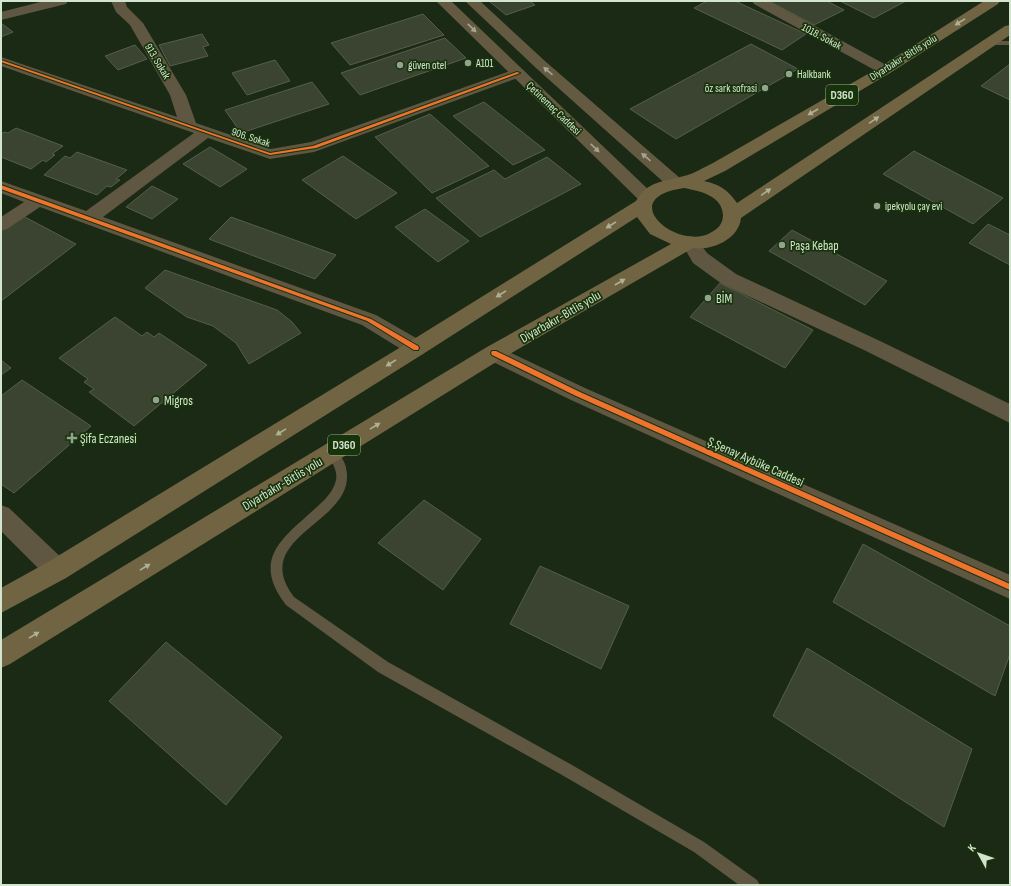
<svg xmlns="http://www.w3.org/2000/svg" width="1011" height="886" viewBox="0 0 1011 886" font-family="'Sofia Sans Condensed',sans-serif">
<rect width="100%" height="100%" fill="#1b2a15"/>
<g fill="#3b4431" stroke="#555e4b">
<polygon points="489,1 530,1 535,5 506,15"/>
<polygon points="707,1 735,1 806,34 782,50 694,8"/>
<polygon points="769,1 827,1 844,10 814,25"/>
<polygon points="840,1 906,1 874,18"/>
<polygon points="423,14 444,35 350,65 331,43"/>
<polygon points="1,23 13,32 1,37"/>
<polygon points="202,34 209,45 203,47 208,56 170,66 159,45"/>
<polygon points="445,38 466,58 360,95 341,73"/>
<polygon points="751,44 798,69 676,139 630,109"/>
<polygon points="135,45 147,59 118,70 105,56"/>
<polygon points="275,60 290,81 247,95 232,73"/>
<polygon points="1010,64 1010,100 981,86"/>
<polygon points="312,82 329,104 241,133 225,110"/>
<polygon points="484,102 545,150 513,165 453,116"/>
<polygon points="430,114 489,166 432,193 375,137"/>
<polygon points="16,128 63,146 52,154 55,155 46,162 43,160 31,169 1,157 1,134 4,132 8,133"/>
<polygon points="210,147 247,169 220,187 183,164"/>
<polygon points="914,151 1003,198 973,224 883,174"/>
<polygon points="77,152 127,170 116,179 120,180 111,187 107,186 97,195 44,175 65,156 70,158"/>
<polygon points="343,156 397,193 356,219 302,180"/>
<polygon points="547,157 581,184 480,237 436,198 494,170 505,179"/>
<polygon points="152,186 178,199 152,219 126,207"/>
<polygon points="425,209 469,241 438,262 395,227"/>
<polygon points="21,215 76,244 1,301 1,229"/>
<polygon points="231,217 336,255 315,279 209,239"/>
<polygon points="988,224 1010,235 1010,265 969,243"/>
<polygon points="792,230 887,281 865,305 769,251"/>
<polygon points="165,270 277,310 292,322 301,333 249,364 236,343 213,326 187,317 145,288"/>
<polygon points="720,283 813,330 785,368 690,317"/>
<polygon points="115,317 142,336 147,332 154,337 159,333 207,365 134,426 89,392 94,389 84,382 88,379 59,358"/>
<polygon points="1,360 11,368 1,375"/>
<polygon points="22,380 91,426 14,493 1,484 1,396"/>
<polygon points="424,500 481,539 443,590 378,543"/>
<polygon points="863,544 1010,626 1010,654 995,696 833,602"/>
<polygon points="540,566 629,606 601,669 510,624"/>
<polygon points="166,642 282,737 226,805 109,701"/>
<polygon points="807,648 972,749 944,827 773,716"/>
</g>
<g fill="none" stroke-linecap="round" stroke-linejoin="round">
<g fill="#5f5741" fill-rule="evenodd">
<polygon points="985,41 1010,41 1010,45 988,45 984,43"/>
<path d="M 332,447 L 336,449 C 339,454 345,461 346,468 C 359,523 247,535 294,597 L 388,662 L 572,765 L 704,842 L 757,880 L 760,885 L 739,885 L 694,852 L 562,775 L 378,672 L 286,605 C 249,557 286,536 319,505 C 326,499 334,490 336,480 C 338,470 331,461 326,452 L 328,449 Z"/>
</g>
<g fill="#5f5741" fill-rule="evenodd">
<polygon points="44,1 68,1 66,4 1,20 1,12"/>
<polygon points="111,1 125,1 127,7 143,23 186,95 196,123 271,149 311,142 513,70 518,68 523,70 526,73 523,76 314,152 270,159 208,138 103,217 376,315 423,342 426,348 423,354 416,356 409,354 362,325 40,207 7,229 1,231 1,217 24,202 1,193 1,181 86,211 194,133 1,66 1,57 177,117 170,95 130,25 116,12"/>
<polygon points="752,1 769,1 890,67 892,70 890,73 885,74 880,73 754,4"/>
<polygon points="690,236 696,238 707,253 736,274 880,341 1010,404 1010,423 866,351 722,284 693,263 681,242 684,238"/>
<polygon points="494,345 585,388 1010,575 1010,599 571,400 487,359 484,353 487,347"/>
<polygon points="1,505 9,508 66,562 69,570 66,578 57,581 48,578 1,531"/>
</g>
<g fill="#645a42" fill-rule="evenodd">
<polygon points="436,1 451,1 653,194 656,198 653,202 647,204 641,202"/>
<polygon points="465,1 480,1 546,62 681,179 684,183 681,187 675,189 669,187 536,68"/>
</g>
<path fill="#716443" fill-rule="evenodd" d="M 984,1 L 1000,1 L 998,4 L 890,73 L 725,171 L 704,181 C 719,184 728,190 737,203 L 1005,26 L 1010,25 L 1010,35 L 741,218 C 739,239 712,251 693,248 L 501,359 L 10,664 L 1,668 L 1,640 L 487,347 L 671,244 L 650,234 L 637,217 L 423,354 L 66,578 L 1,613 L 1,588 L 48,562 L 409,342 L 636,201 C 649,180 663,182 684,176 C 694,174 704,167 713,163 L 880,67 ZM 684,188 C 699,191 722,195 723,215 C 723,224 718,229 710,233 C 678,251 613,198 684,188 Z"/>
<g stroke="#17330c" stroke-width="2">
<g id="cycleway">
<polygon points="1,60 270,153 313,146 517,72 520,73 316,148 270,155 1,62"/>
<polygon points="1,185 371,319 418,346 419,348 418,350 414,350 367,321 1,189"/>
<polygon points="492,351 496,351 580,392 1010,584 1010,590 576,396 492,355 491,353"/>
</g>
</g>
<use href="#cycleway" fill="#ef722f" fill-rule="evenodd"/>
</g>
<defs><path id="oneway-solid" d="M-6-.8H1V-3.2L6.5 0L1 3.2V.8H-6Z"/></defs>
<g fill="#acb197">
<use href="#oneway-solid" transform="translate(960 22) rotate(148)"/>
<use href="#oneway-solid" transform="translate(813 112) rotate(150)"/>
<use href="#oneway-solid" transform="translate(874 120) rotate(-34)"/>
<use href="#oneway-solid" transform="translate(766 192) rotate(-34)"/>
<use href="#oneway-solid" transform="translate(611 225) rotate(148)"/>
<use href="#oneway-solid" transform="translate(620 282) rotate(-30)"/>
<use href="#oneway-solid" transform="translate(501 294) rotate(148)"/>
<use href="#oneway-solid" transform="translate(391 363) rotate(148)"/>
<use href="#oneway-solid" transform="translate(375 426) rotate(-31)"/>
<use href="#oneway-solid" transform="translate(281 432) rotate(148)"/>
<use href="#oneway-solid" transform="translate(145 567) rotate(-31)"/>
<use href="#oneway-solid" transform="translate(34 635) rotate(-31)"/>
</g>
<g fill="#a2a690">
<use href="#oneway-solid" transform="translate(472 28) rotate(44)"/>
<use href="#oneway-solid" transform="translate(548 71) rotate(-139)"/>
<use href="#oneway-solid" transform="translate(595 148) rotate(44)"/>
<use href="#oneway-solid" transform="translate(646 157) rotate(-139)"/>
</g>
<g fill="#93a48e" stroke="#17330c" stroke-width="1.5">
<circle cx="468" cy="63" r="4"/>
<circle cx="400" cy="65" r="4"/>
<circle cx="789" cy="74" r="4"/>
<circle cx="765" cy="88" r="4"/>
<circle cx="877" cy="206" r="4"/>
<circle cx="782" cy="245" r="4"/>
<circle cx="708" cy="298" r="4"/>
<circle cx="156" cy="400" r="4"/>
<path d="M70 432h4v4h4v4h-4v4h-4v-4h-4v-4h4z"/>
</g>
<g text-anchor="middle" stroke-width="3.5" stroke-linejoin="round" paint-order="stroke">
<g font-size="11" fill="#d4e5cf" stroke="#17330c">
<text transform="translate(822 36) rotate(28)" y="4">1018. Sokak</text>
<text transform="translate(903 57) rotate(-32)" y="4">Diyarbakır-Bitlis yolu</text>
<text transform="translate(158 61) rotate(59)" y="4">913. Sokak</text>
<text transform="translate(554 108) rotate(44)" y="4">Çetinemeç Caddesi</text>
<text transform="translate(251 137) rotate(18)" y="4">906. Sokak</text>
</g>
<g font-size="11" fill="#d4e5cf" stroke="#17330c" text-anchor="start">
<text x="476" y="67">A101</text>
<text x="408" y="69">güven otel</text>
<text x="797" y="78">Halkbank</text>
<text x="757" y="92" text-anchor="end">öz sark sofrasi</text>
<text x="885" y="210">ipekyolu çay evi</text>
</g>
<g fill="#17330c" stroke="#9bb094" stroke-width="1">
<rect x="826" y="85" width="32" height="20" rx="3"/>
<rect x="328" y="435" width="32" height="20" rx="3"/>
</g>
<g font-size="12" font-weight="bold" fill="#d4e5cf">
<text x="842" y="99">D360</text>
<text x="344" y="449">D360</text>
</g>
<g font-size="13" fill="#d4e5cf" stroke="#17330c" text-anchor="start">
<text x="790" y="250">Paşa Kebap</text>
<text x="716" y="303">BİM</text>
<text x="164" y="405">Migros</text>
<text x="80" y="443">Şifa Eczanesi</text>
</g>
<g font-size="13" fill="#d4e5cf" stroke="#17330c">
<text transform="translate(560 316) rotate(-30)" y="5">Diyarbakır-Bitlis yolu</text>
<text transform="translate(756 461) rotate(24)" y="5">Ş.Şenay Aybüke Caddesi</text>
<text transform="translate(282 483) rotate(-31)" y="5">Diyarbakır-Bitlis yolu</text>
</g>
</g>
<rect width="1011" height="886" fill="none" stroke="#d4e5cf" stroke-width="4"/>
<g transform="translate(979 854) rotate(310)" stroke="#17330c" stroke-width="3" paint-order="stroke">
<path d="M0-3L7 15L0 10L-7 15Z" fill="#d4e5cf"/>
<text y="-6" font-size="11" font-weight="bold" text-anchor="middle" fill="#d4e5cf">K</text>
</g>
</svg>
